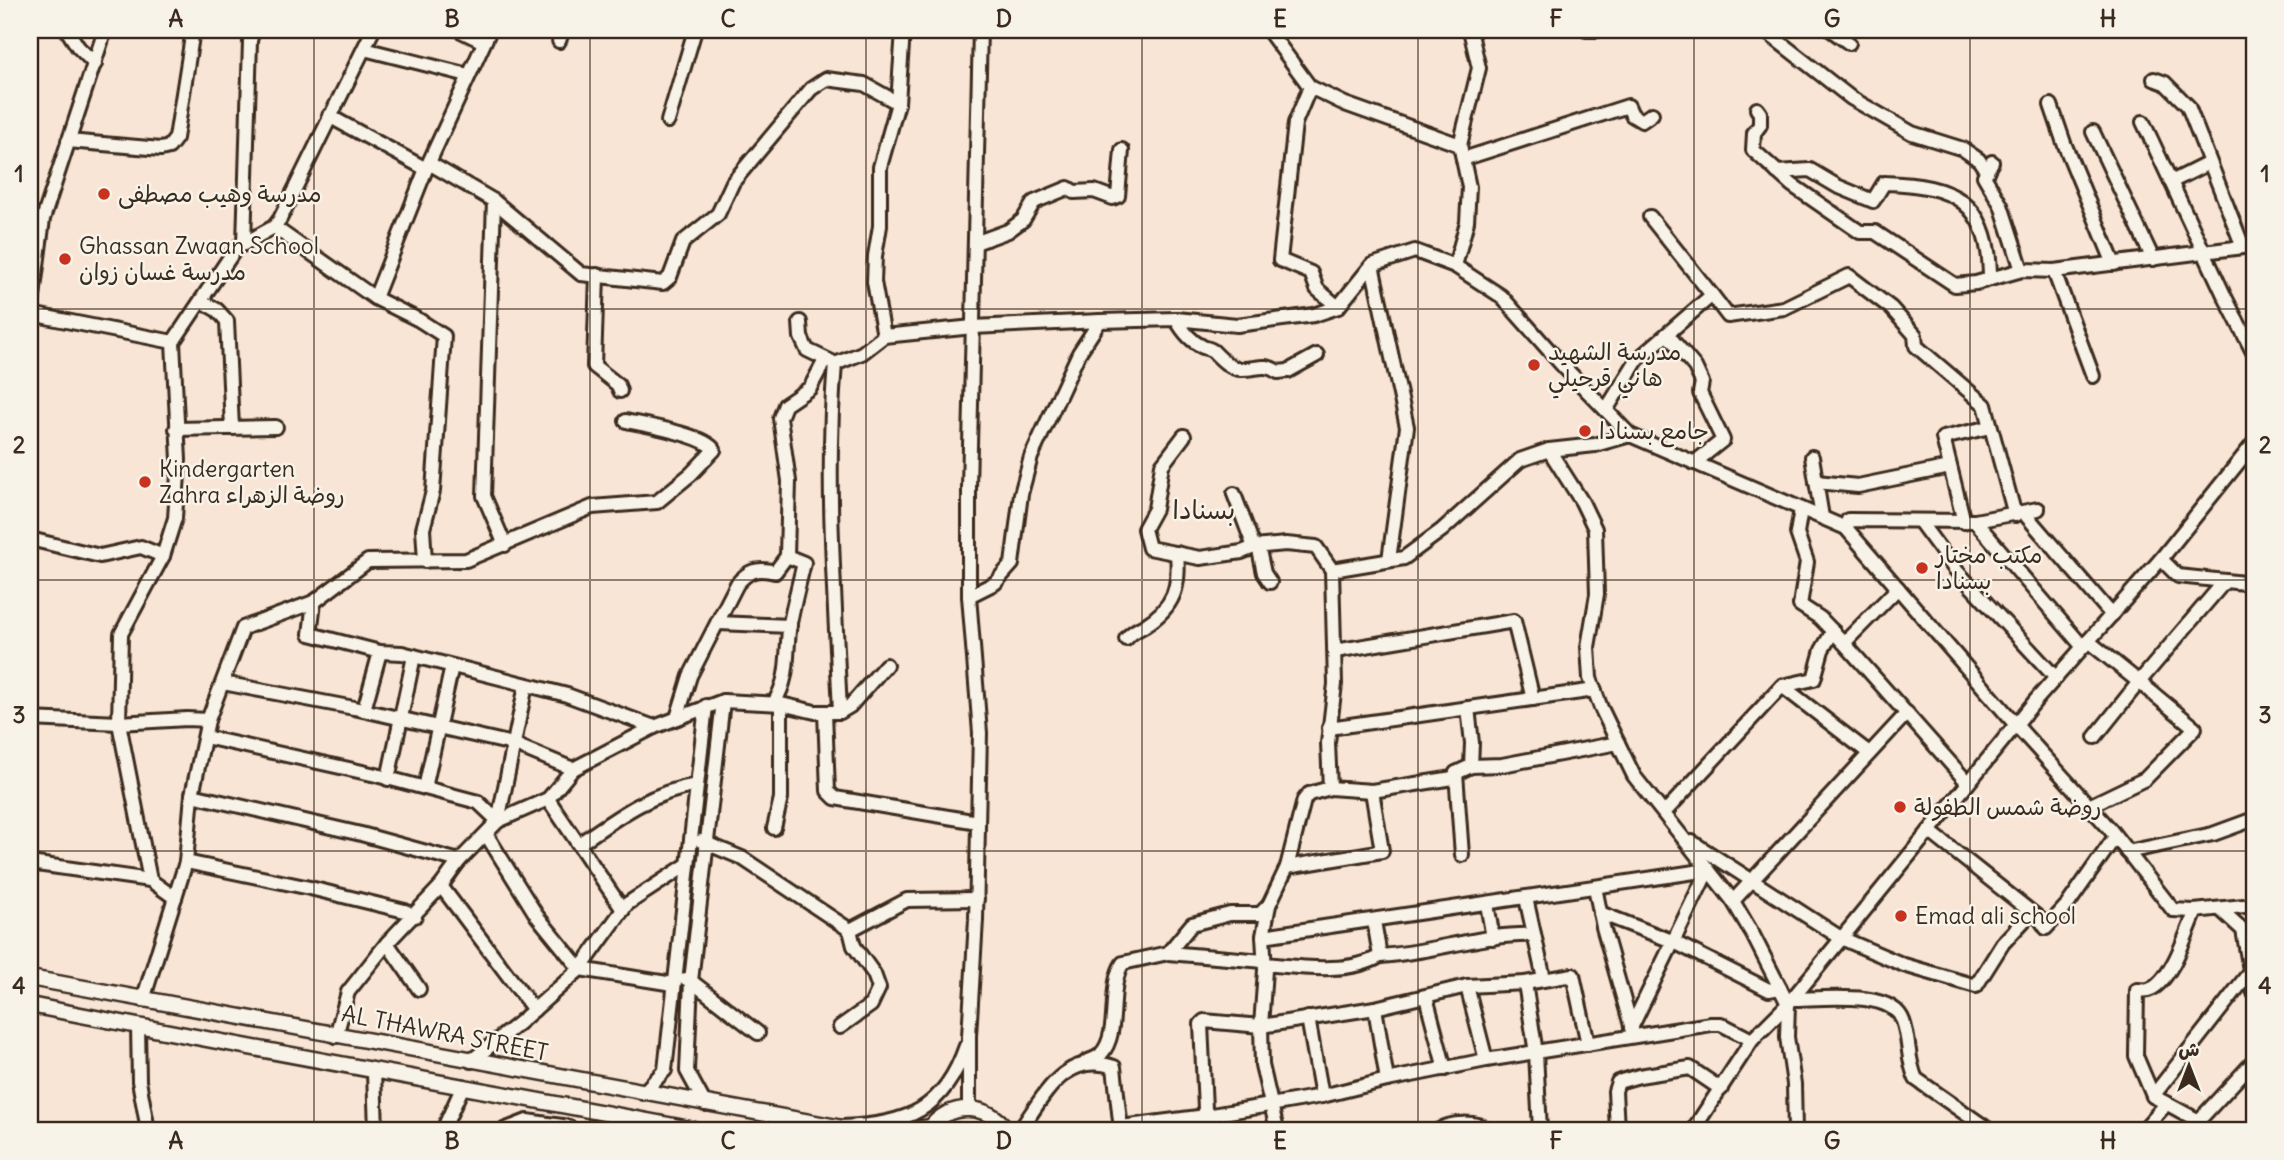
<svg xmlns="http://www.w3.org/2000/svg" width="2284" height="1160" viewBox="0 0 2284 1160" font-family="Delius,'Playpen Sans Arabic',sans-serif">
<rect width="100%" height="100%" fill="#f8e5d6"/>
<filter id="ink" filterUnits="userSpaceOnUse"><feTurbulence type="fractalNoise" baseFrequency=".0143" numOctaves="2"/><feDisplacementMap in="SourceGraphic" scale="14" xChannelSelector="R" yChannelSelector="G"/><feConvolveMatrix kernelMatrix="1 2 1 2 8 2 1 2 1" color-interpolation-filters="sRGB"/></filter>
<g filter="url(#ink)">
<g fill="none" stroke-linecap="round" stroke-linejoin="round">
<g stroke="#3b2a1e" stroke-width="18">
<g id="minor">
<polyline points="67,30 78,47 95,64"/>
<polyline points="459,30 484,42"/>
<polyline points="1268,30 1310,87 1345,104 1460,145"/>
<polyline points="1586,30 1598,30"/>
<polyline points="1764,30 1851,98 1912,133 1963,149 1979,160 1987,172"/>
<polyline points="1831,30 1849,43"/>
<polyline points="559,41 563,30"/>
<polyline points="364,49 468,75"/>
<polyline points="1310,87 1295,123 1280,260 1311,273 1317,289 1338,307 1372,265 1415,251 1455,266 1501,296 1563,366 1630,435 1846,528 2016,725 2109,828 2173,910 2194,911 2254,905"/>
<polyline points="2051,105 2064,143 2114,264"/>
<polyline points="1757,109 1760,113 1760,125 1754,133 1753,150 1792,185 1860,232 1875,232 1955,285 1976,283 2022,270 2054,271 2243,247 2188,106 2165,83 2154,79"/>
<polyline points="329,116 426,169"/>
<polyline points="668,121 695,30"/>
<polyline points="2143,122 2224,295 2254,354"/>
<polyline points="2093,132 2153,259"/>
<polyline points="68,141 161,149 169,147 176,138 193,30"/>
<polyline points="1463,159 1628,106 1632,115 1642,121 1652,114"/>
<polyline points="1992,162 1984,176 2001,205 2022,270"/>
<polyline points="429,163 494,201 581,274 663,283 670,277 683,242 718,214 733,182 811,89 826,79 864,84 898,103"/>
<path d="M 1777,172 L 1810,170 L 1837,186 L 1873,201 L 1884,183 C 1955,185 1990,202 1990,279"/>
<polyline points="2171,182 2209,163"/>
<polyline points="494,201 484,496 505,545"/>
<polyline points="274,227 375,298 419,320 444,336 433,491 423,529 425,561"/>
<polyline points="975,243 1008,231 1023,220 1034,202 1068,188 1074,192 1094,191 1113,198 1118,196 1122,150"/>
<polyline points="244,244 250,41 253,30"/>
<polyline points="1372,265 1407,427 1389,560"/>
<polyline points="1455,266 1467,222 1469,187 1460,145 1479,68 1470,30"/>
<polyline points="2054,271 2093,376"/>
<polyline points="597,275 594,366 618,385 620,391"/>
<polyline points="1712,295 1728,316 1784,308 1849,276 1891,308 1915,335 1916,346 1985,405 2015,515"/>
<polyline points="375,298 426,169 490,30"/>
<polyline points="201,301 217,310 227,321 232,428"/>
<polyline points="31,314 173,342"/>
<path d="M 1176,319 C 1182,330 1190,341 1203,347 C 1208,349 1209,348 1213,351 C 1221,359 1229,368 1240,369 C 1257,370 1263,362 1278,372 L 1288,371 L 1317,355"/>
<polyline points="30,320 43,219 105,30"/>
<polyline points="800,322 801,337 807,350 832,362"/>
<polyline points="1667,334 1695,367 1702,382 1700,393 1723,440 1694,463"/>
<polyline points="884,336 874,282 875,256 880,226 880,167 898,103 903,30"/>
<polyline points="1606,410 1637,360 1712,295 1650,217"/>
<polyline points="176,429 276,427"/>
<polyline points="1184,436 1162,465 1155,509 1144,529 1149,548 1200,558 1242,552 1254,547 1259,550 1264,573 1270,582"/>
<polyline points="1549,450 1582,502 1595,529 1597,594 1588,647 1590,678 1601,708 1634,776 1733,901 1753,935 1788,1004 1787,1037 1794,1084 1795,1130"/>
<polyline points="1812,457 1822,517"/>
<polyline points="1816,482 1858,486 1950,467"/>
<polyline points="1234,494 1254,547 1286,544 1316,547 1332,570 1335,684 1328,743 1330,788 1309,794 1304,800 1287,867 1269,905 1263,936 1265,970 1261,1026 1262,1065 1277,1130"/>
<polyline points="1801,509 1797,533 1807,562 1800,605 1820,618 1844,643"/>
<polyline points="2024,513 2112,615"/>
<polyline points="1975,521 2083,647"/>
<polyline points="1920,522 1954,568 2056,678"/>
<polyline points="1964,522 1943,438 1990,427"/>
<polyline points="1846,528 1848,520 1975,521 2038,509"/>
<polyline points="30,539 100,556 141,547 163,556"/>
<polyline points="2161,559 2178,576 2254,584"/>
<polyline points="1332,570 1404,558 1442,530 1520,460 1549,450 1595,445 1630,435"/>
<polyline points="1898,588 1844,643 1968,783"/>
<polyline points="969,596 995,583 1012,564 1021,494 1031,457 1079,353 1100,321 1176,319 1237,325 1314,315 1338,307"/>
<polyline points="314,602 310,634 380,652 402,653 567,695 654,727"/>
<polyline points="718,623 790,626"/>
<path d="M 1126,639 C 1131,632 1137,630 1144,626 C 1175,607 1180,586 1177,553"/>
<polyline points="2088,641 2139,682 2225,581"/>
<polyline points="1335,651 1514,621 1533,699"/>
<polyline points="223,683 354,708 513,744 573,769"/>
<polyline points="1782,686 1814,679 1822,650 1833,631"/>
<path d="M 774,703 C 791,675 785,654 790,623 C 794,603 799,583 804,563 L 787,556"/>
<polyline points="1468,708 1472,743 1471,766"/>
<polyline points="364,710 380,652"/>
<polyline points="825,712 828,791 835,798 978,822"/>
<path d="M 840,712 C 835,596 825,479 835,364 L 862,353 L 884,336 L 973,327 L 1100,321"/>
<path d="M 677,718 L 690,676 L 737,584 C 748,571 757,567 775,572 L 787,556 L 789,481 L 780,418 L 785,405 L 810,388 L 825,360"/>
<polyline points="30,719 119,723 187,719 208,720"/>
<polyline points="1329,728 1595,690"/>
<polyline points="205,737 376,775 478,802 498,821"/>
<polyline points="1456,773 1462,855"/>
<polyline points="388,779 414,656"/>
<polyline points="425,788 452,666"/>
<polyline points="1330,788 1372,791 1453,778 1456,773 1471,766 1502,765 1618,743"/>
<polyline points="192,795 361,834 459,861"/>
<polyline points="548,799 623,910"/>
<polyline points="2089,806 2145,779 2195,728 2139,682 2095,737"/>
<polyline points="1664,813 1782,686 1869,753"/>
<polyline points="498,821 526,685"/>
<polyline points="774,828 781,798 781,704"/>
<polyline points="1929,831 2040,919 2046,928 2068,904 2115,837"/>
<polyline points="486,834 537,916 580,969 673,984"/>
<polyline points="701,841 742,858 850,930 907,900 977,899"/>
<polyline points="1692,842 1841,938 1904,965 1976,986 2003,943 2031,913"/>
<path d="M 579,844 C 618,817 649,793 697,785"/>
<polyline points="2127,852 2213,834 2254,819"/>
<polyline points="186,862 310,888 405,911 415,916"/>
<polyline points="30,863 150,880"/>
<polyline points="1287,867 1382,851 1372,791"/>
<polyline points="441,886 534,1010"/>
<polyline points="1595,887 1603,927 1632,1029"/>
<polyline points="175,898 150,880 119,723 121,634 163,556 175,518 179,460 173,342 236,248 274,227 280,219 373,30"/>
<polyline points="1526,898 1544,979"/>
<polyline points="1733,901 1907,713"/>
<polyline points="1487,904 1493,938"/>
<polyline points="2220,909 2243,930 2254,993"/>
<path d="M 2196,911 C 2187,931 2171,984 2148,990 C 2144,991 2141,990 2137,990 L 2136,1056 L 2153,1096 L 2199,1121"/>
<polyline points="1600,913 1672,941 1769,990 1780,988"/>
<polyline points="1263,936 1708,870"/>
<polyline points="387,943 419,989"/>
<polyline points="1168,953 1264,961"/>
<path d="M 1380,956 C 1432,953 1484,933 1534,935"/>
<path d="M 1264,964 C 1299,967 1349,975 1380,956 L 1374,921"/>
<polyline points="686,979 691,981 758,1033"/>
<polyline points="1525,983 1536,1053 1540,1130"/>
<polyline points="1467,986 1486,1060"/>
<polyline points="1426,997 1445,1069"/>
<path d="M 1792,999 C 1820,999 1892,989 1903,1021 C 1910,1040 1907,1060 1916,1079 L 1989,1130"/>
<path d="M 143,1000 L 186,862 L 192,795 L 208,720 L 243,628 L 314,602 L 368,561 L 466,560 L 592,507 L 657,502 L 691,474 L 714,450 C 705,435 645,425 626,421"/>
<polyline points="1375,1008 1387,1080"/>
<polyline points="1308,1018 1322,1096"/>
<polyline points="138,1026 139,1081 148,1130"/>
<polyline points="840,1027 871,1005 879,988 874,974 854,946 850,930"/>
<polyline points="1631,1028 1708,870"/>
<polyline points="336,1036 348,992 387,943 441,886 459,861 498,821 548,799 573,769 654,727 723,701 781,704 815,712 840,712 850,706 886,665"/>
<polyline points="471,1061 519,1023 580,969 627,904 688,864"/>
<path d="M 1086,1062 C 1090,1060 1098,1058 1101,1054 C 1121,1033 1107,986 1123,963 L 1168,953 L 1192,924 L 1230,914 L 1260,914 L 1269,905"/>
<polyline points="374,1072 376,1130"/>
<polyline points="643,1093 665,1070 706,706"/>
<polyline points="2153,1096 2250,972"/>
<polyline points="705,1104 687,1071 691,981 723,701"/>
<polyline points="969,1108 969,1036 976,920 980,733 969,596 969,487 980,30"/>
<path d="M 843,1127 C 908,1124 944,1110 966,1046"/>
<polyline points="1121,1127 1206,1116 1322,1096 1387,1080 1486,1060 1711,1024 1721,1024 1752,1040"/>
<path d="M 589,1129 C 612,1129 641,1135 661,1124"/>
<polyline points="443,1130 463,1086"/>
<polyline points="504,1130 527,1121 569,1127 571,1130"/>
<path d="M 1020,1130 C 1044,1096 1065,1050 1114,1067 L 1121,1130"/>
<polyline points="1206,1130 1201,1024 1204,1021 1261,1026 1375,1008 1467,986 1525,983 1573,975 1588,1044"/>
<path d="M 1439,1130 C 1450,1122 1477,1121 1488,1130"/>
<polyline points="1617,1130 1615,1091 1618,1082 1639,1076 1690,1068 1721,1089"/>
<polyline points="1693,1130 1752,1040 1788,1004 2036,700 2161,559 2254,443"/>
<polyline points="2143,1130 2167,1103"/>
<polyline points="2190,1130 2254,1061"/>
</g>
</g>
<g stroke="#3b2a1e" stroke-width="19">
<g id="major">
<polyline points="30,978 853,1130"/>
<path d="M 30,1005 C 251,1049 474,1088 695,1130"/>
<polyline points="912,1130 931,1127"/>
<path d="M 929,1130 C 948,1101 988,1103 1007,1130"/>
</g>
</g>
<use href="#minor" stroke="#f7f3e8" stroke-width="12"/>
<use href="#major" stroke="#f7f3e8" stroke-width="14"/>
</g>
</g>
<path fill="none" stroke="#3b2a1e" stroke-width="2" stroke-opacity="0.55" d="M 314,30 L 314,1130M 590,30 L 590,1130M 866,30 L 866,1130M 1142,30 L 1142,1130M 1418,30 L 1418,1130M 1694,30 L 1694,1130M 1970,30 L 1970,1130M 30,309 L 2254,309M 30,580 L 2254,580M 30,851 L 2254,851"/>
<g fill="#c8321e" stroke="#f7f3e8" stroke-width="2.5">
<circle cx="104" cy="194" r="7"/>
<circle cx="65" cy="259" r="7"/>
<circle cx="1534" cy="365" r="7"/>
<circle cx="1585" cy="431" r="7"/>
<circle cx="145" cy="482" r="7"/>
<circle cx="1922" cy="568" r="7"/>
<circle cx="1900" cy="807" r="7"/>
<circle cx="1901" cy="916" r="7"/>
</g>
<g text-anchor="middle" stroke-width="5" stroke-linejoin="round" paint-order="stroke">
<g font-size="23" fill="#3b2a1e" stroke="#f7f3e8" text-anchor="start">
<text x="118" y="202">مدرسة وهيب مصطفى</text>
<text x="79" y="254">Ghassan Zwaan School<tspan x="79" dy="26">مدرسة غسان زوان</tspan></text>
<text x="1548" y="360">مدرسة الشهيد<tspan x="1548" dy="26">هاني قرحيلي</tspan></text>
<text x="1599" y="439">جامع بسنادا</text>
<text x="159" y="477">Kindergarten<tspan x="159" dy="26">Zahra روضة الزهراء</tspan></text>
<text x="1936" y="563">مكتب مختار<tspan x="1936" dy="26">بسنادا</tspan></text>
<text x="1914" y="815">روضة شمس الطفولة</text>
<text x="1915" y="924">Emad ali school</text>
</g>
<g font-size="23" fill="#3b2a1e" stroke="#f7f3e8">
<text transform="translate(445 1033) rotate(11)" y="8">AL THAWRA STREET</text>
</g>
<g font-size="26" fill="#3b2a1e" stroke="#f7f3e8">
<text x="1204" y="519">بسنادا</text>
</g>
</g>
<rect width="2284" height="1160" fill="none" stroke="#f7f3e8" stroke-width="77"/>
<g transform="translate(2189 1066)" stroke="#f7f3e8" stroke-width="5" paint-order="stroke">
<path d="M0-5L12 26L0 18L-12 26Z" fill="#3b2a1e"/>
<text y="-10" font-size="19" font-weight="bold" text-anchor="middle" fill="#3b2a1e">ش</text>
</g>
<rect x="38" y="38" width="2208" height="1084" fill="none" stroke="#3b2a1e" stroke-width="2.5"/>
<g font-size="23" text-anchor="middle" font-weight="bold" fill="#3b2a1e">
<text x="176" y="27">A</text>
<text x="452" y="27">B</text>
<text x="728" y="27">C</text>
<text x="1004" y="27">D</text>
<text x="1280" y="27">E</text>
<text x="1556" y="27">F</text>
<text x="1832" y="27">G</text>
<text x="2108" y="27">H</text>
<text x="19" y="182">1</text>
<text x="2265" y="182">1</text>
<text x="19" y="453">2</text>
<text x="2265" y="453">2</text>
<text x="19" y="723">3</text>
<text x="2265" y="723">3</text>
<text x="19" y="994">4</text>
<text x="2265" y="994">4</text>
<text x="176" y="1149">A</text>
<text x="452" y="1149">B</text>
<text x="728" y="1149">C</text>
<text x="1004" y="1149">D</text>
<text x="1280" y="1149">E</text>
<text x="1556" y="1149">F</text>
<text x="1832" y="1149">G</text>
<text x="2108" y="1149">H</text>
</g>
</svg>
